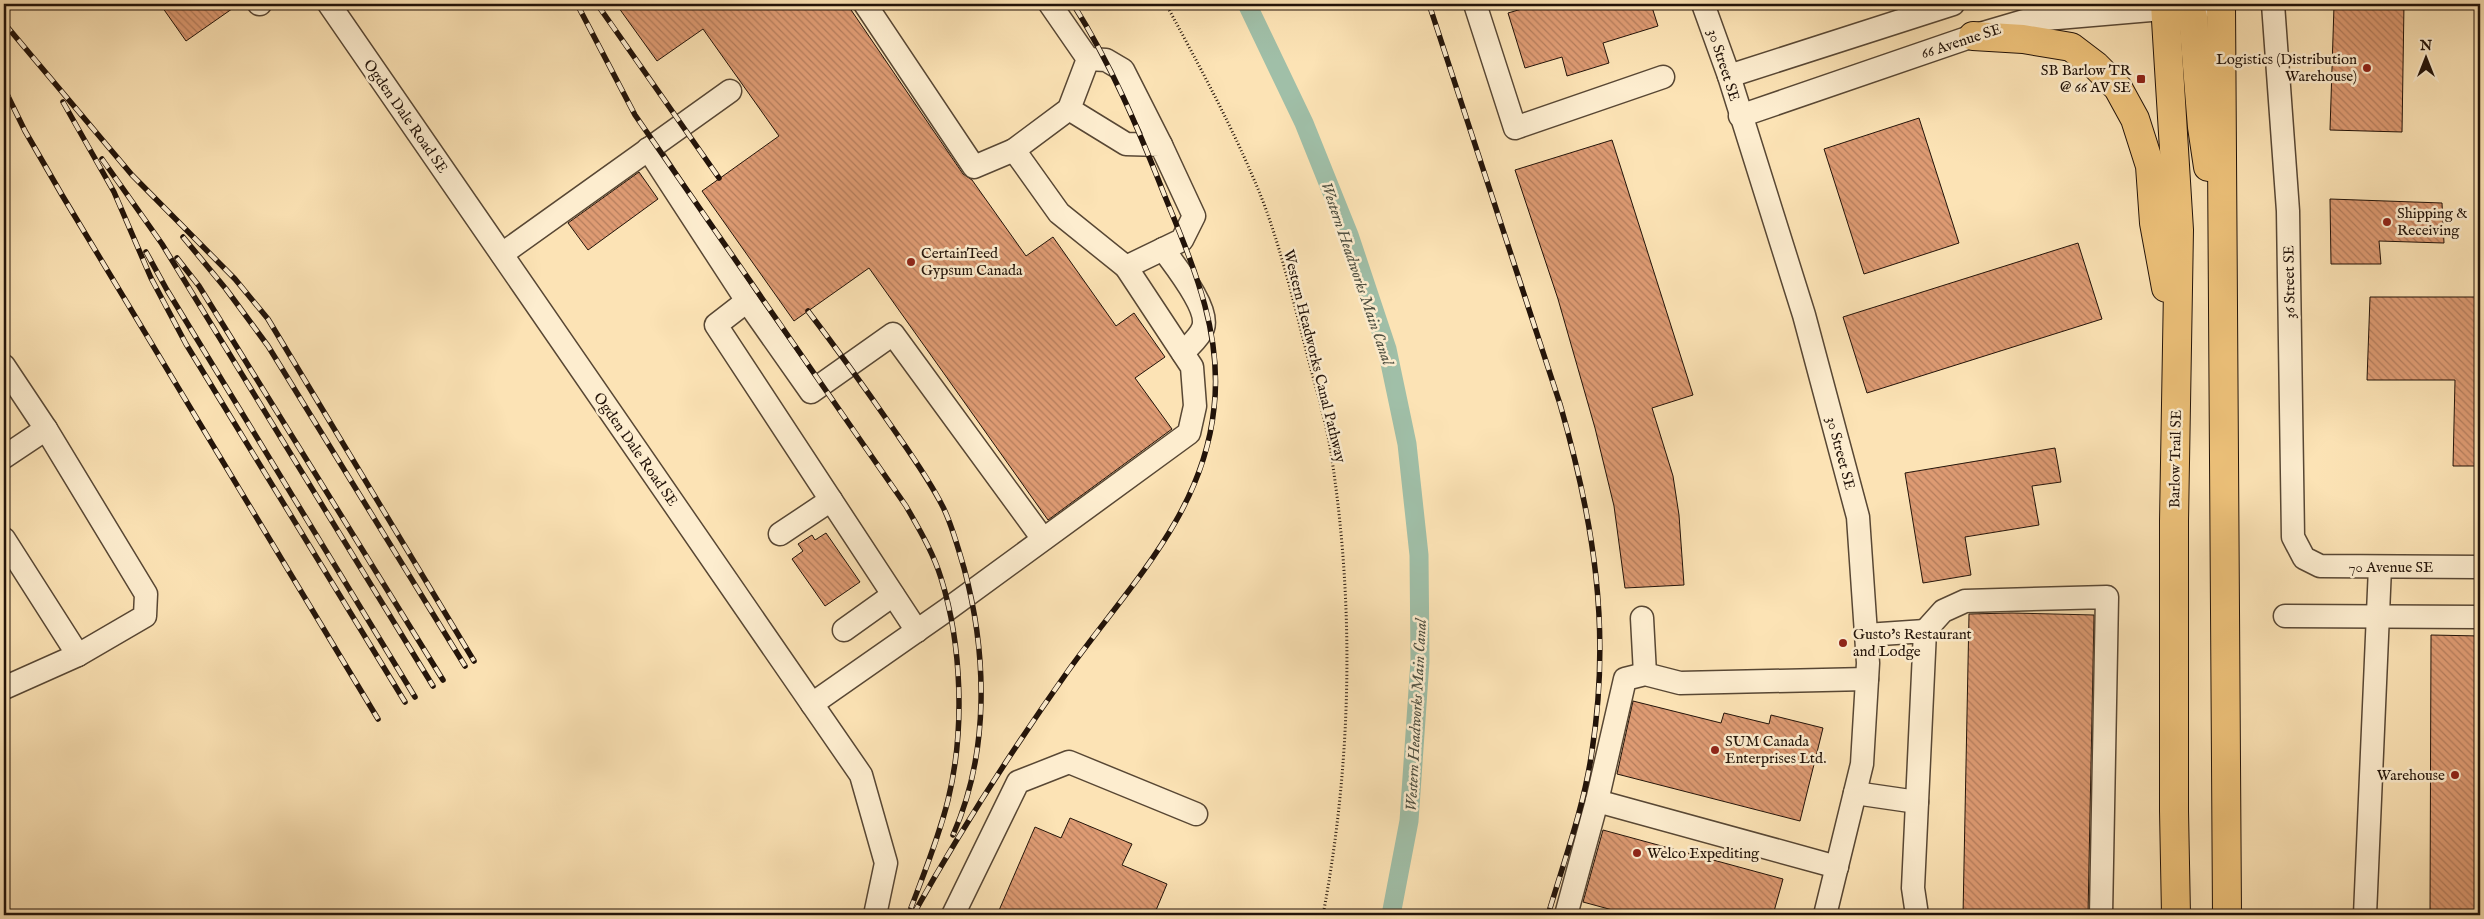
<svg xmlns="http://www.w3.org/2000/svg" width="2484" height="919" viewBox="0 0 2484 919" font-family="'IM FELL English',serif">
<defs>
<pattern id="building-back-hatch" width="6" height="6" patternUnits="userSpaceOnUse" patternTransform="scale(1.25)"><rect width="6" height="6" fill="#de9b73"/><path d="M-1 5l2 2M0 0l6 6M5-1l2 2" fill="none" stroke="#b47d5d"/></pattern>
</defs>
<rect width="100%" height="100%" fill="#fce3b5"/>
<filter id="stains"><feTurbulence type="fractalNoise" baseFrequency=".004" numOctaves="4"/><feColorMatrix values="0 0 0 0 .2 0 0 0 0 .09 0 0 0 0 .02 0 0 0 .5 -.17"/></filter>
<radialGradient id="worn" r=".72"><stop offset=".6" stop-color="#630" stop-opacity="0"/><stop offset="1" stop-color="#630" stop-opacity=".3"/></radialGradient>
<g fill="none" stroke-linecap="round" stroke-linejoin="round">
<polyline stroke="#a0bfa8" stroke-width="19" points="1247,4 1304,123 1349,235 1387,349 1407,444 1419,555 1420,661 1409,821 1391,915"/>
</g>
<g fill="url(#building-back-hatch)" stroke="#221309">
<polygon points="160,4 239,4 186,41"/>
<polygon points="616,4 847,4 963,174 972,180 1026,256 1053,237 1116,326 1134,313 1165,357 1135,378 1172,429 1048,520 869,268 794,321 702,191 779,136 703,29 657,61"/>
<polygon points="1539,4 1651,4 1658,26 1603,43 1609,63 1567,76 1562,57 1525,68 1508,13"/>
<polygon points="2404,4 2402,132 2330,130 2334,6"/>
<polygon points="1919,118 1959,243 1864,274 1824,149"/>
<polygon points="1612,140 1693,395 1652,408 1673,476 1679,515 1684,585 1625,588 1614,506 1595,428 1558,299 1515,170"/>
<polygon points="639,172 658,199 588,250 568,223"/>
<polygon points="2330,199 2442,203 2444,243 2379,241 2381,264 2331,264"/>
<polygon points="2078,243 2102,319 1867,393 1843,317"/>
<polygon points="2370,297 2480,297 2480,466 2453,466 2455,380 2367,380"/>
<polygon points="2055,448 2061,482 2032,486 2039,525 1965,537 1971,575 1923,583 1905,473"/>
<polygon points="826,533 860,582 825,606 792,559 803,551 798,544 812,535 815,540"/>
<polygon points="2012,613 2094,615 2088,915 1963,915 1969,614"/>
<polygon points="2431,635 2480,636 2480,915 2430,915"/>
<polygon points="1633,701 1721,723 1724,713 1769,724 1771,715 1823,728 1800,821 1617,774"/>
<polygon points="1070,818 1132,844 1122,865 1167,884 1154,915 997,915 1035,827 1061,838"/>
<polygon points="1603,830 1783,879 1773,915 1631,915 1583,902"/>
</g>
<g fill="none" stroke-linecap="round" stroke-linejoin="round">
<g stroke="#584734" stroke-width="25">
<g id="minor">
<polyline points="259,4 260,4"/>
<polyline points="329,4 861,775 886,863 875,915"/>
<polyline points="865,4 974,167 1014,150 1069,109 1088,59 1050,4"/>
<polyline points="1475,4 1515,128 1663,77"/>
<polyline points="1703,4 1729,76 1804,315 1858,517 1868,663 1862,764 1825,915"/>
<polyline points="2273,4 2288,211 2293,537 2304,558 2320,566 2480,567"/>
<polyline points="1088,59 1106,60 1123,70 1161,145"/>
<polyline points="1729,76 1953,4"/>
<polyline points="1069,109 1126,144 1161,145 1194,216 1182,240 1126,267"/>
<polyline points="1740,116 1973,36 2024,21 2221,4"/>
<polyline points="648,149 747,301 716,325 917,631"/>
<path d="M 1163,249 C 1175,266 1210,308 1203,328 C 1200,337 1189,346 1183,353"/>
<polyline points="502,254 730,91"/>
<polyline points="747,301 811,392 893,334 1043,539"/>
<polyline points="4,366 46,429 4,457"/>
<polyline points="780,534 831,500"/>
<polyline points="4,539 78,655"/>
<polyline points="2285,616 2480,617"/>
<polyline points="1642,618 1645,674"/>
<polyline points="844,630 893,595"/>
<polyline points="1925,631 1943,611 1965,601 2107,597 2101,915"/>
<polyline points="1866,635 1925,631 1913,888 1917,915"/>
<polyline points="4,688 78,655 145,616 146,594 46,429"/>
<polyline points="812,704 948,609 1189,433 1195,406 1192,367 1126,267 1059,213 1014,150"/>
<polyline points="1855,793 1917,802"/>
<polyline points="1597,801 1837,867"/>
<polyline points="953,915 1018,782 1069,762 1196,814"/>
<polyline points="1566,915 1597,801 1625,679 1645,674 1680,683 1867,679"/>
<polyline points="2365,915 2380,567"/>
</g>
</g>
<g stroke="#221309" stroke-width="30">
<g id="major">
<polyline points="2165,4 2179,230 2174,521 2174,811 2176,915"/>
<polyline points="2189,4 2193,17 2202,127 2208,167"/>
<polyline points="2221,4 2227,915"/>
<polyline points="1973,36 2023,39 2071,47 2096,66 2118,88 2135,119 2150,166 2154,223 2166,288"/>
</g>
</g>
<path stroke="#221309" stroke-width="3" stroke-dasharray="1 2.5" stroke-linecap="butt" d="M 1166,4 C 1201,69 1237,135 1264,204 C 1281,250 1293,299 1305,346 C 1313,379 1324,413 1330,447 C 1355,602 1352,761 1323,915"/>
<use href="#minor" stroke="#fdedcf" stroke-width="22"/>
<use href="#major" stroke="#eec27a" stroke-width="28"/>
<g stroke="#221309" stroke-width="5.5">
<g id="rail">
<path d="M 577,4 L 635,115 L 906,506 C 919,529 933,552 941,578 C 962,645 965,731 948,800 C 939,837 924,873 911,908"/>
<polyline points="597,4 719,178"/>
<path d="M 1429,4 L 1560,404 C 1594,522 1611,629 1592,751 C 1584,807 1564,861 1548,915"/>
<polyline points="4,23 132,175 235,279 268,319 474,661"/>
<polyline points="4,88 25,131 62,195 378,719"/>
<polyline points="63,102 114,192 151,278 186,344 405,702"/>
<polyline points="102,159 162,244 433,686"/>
<polyline points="183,237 226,289 268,346 465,666"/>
<polyline points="146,252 167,290 415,697"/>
<polyline points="177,258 199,286 230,336 443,680"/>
<path d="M 808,311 C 837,349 865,388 892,427 C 910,453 929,479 943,507 C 952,525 958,548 964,568 C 987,653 990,752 953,835"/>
<path d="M 913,915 C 960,831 1012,750 1068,671 C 1127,588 1203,515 1214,408 C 1223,332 1192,263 1164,194 C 1138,128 1111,64 1073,4"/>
</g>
</g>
<use href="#rail" stroke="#fdedcf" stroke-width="4" stroke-dasharray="11" stroke-linecap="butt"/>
</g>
<g fill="#8f2418" stroke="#fdedcf" stroke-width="2">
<circle cx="2367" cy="68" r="5"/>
<rect x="2136" y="74" width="10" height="10" rx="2.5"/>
<circle cx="2387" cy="222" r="5"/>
<circle cx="911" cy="262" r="5"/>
<circle cx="1843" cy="643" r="5"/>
<circle cx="1715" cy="750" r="5"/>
<circle cx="2455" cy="775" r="5"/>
<circle cx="1637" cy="853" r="5"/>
</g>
<g text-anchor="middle" stroke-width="5" stroke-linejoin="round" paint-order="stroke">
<g font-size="15" fill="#221309" stroke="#fdedcf">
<text transform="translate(1961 41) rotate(-18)" y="5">66 Avenue SE</text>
<text transform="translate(1724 65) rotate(72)" y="5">30 Street SE</text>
<text transform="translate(406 116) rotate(55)" y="5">Ogden Dale Road SE</text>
<text transform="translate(2289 282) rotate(-91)" y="5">36 Street SE</text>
<text transform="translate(1315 356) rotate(76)" y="5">Western Headworks Canal Pathway</text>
<text transform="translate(636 449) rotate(55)" y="5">Ogden Dale Road SE</text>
<text transform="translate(1841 453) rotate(75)" y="5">30 Street SE</text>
<text transform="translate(2175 459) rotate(-89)" y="5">Barlow Trail SE</text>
<text x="2391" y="572">70 Avenue SE</text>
</g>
<g font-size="15" fill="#221309" stroke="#fdedcf" text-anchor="start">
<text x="2357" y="64" text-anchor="end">Logistics (Distribution<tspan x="2357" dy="17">Warehouse)</tspan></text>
<text x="2131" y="75" text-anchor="end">SB Barlow TR<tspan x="2131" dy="17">@ 66 AV SE</tspan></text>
<text x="2397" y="218">Shipping &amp;<tspan x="2397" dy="17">Receiving</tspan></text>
<text x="921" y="258">CertainTeed<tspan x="921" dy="17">Gypsum Canada</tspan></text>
<text x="1853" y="639">Gusto's Restaurant<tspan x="1853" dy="17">and Lodge</tspan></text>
<text x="1725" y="746">SUM Canada<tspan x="1725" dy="17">Enterprises Ltd.</tspan></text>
<text x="2445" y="780" text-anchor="end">Warehouse</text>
<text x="1647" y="858">Welco Expediting</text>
</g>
<g font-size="16" font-style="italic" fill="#4e4f41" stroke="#fdedcf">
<text transform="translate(1358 273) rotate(71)" y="6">Western Headworks Main Canal</text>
<text transform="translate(1415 715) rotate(-87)" y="6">Western Headworks Main Canal</text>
</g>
</g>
<rect width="2484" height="919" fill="none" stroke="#fce3b5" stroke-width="20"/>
<rect x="5" y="5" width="2474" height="909" fill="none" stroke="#221309" stroke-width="2.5"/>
<rect x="10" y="10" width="2464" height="899" fill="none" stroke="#221309"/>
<g transform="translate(2426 58)" stroke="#fdedcf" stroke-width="4" paint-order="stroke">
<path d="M0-4L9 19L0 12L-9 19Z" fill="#221309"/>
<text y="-8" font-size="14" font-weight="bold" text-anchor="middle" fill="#221309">N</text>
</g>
<rect width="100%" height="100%" filter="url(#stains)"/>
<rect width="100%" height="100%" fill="url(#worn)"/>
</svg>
